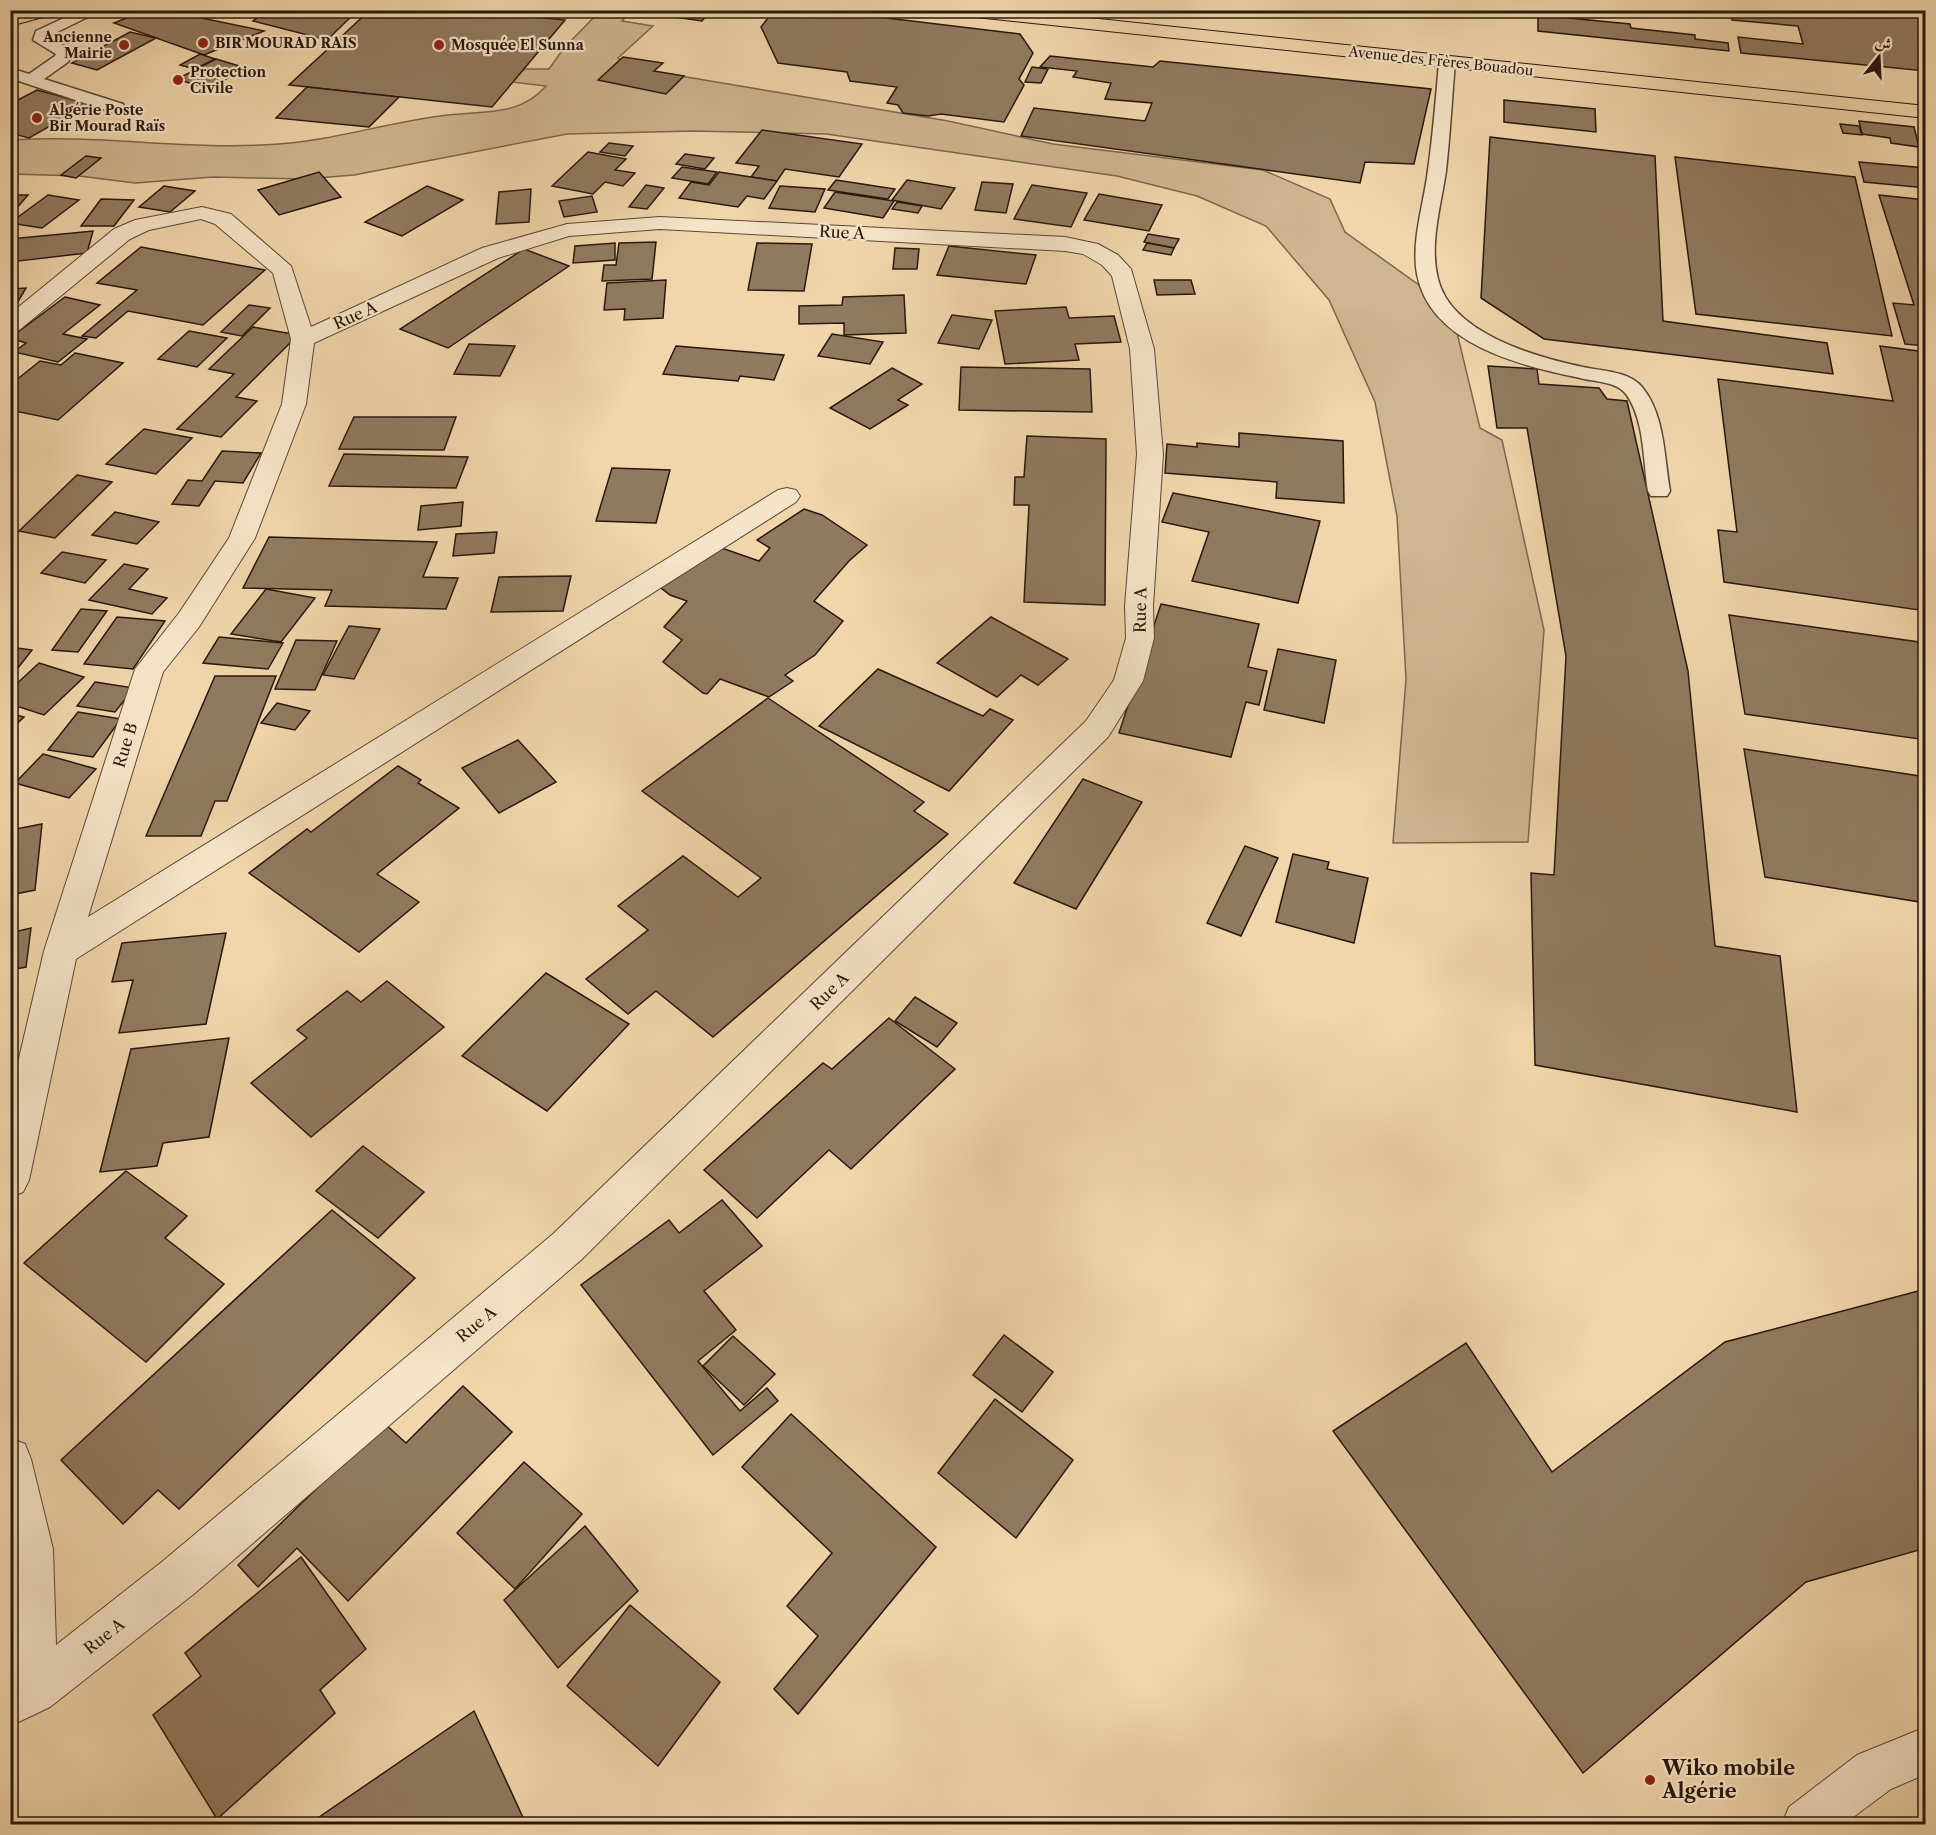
<svg xmlns="http://www.w3.org/2000/svg" width="1936" height="1835" viewBox="0 0 1936 1835" font-family="'Libre Caslon Text',Amiri,serif">
<rect width="100%" height="100%" fill="#f1d6ab"/>
<filter id="stains"><feTurbulence type="fractalNoise" baseFrequency=".00333" numOctaves="4"/><feColorMatrix values="0 0 0 0 .2 0 0 0 0 .09 0 0 0 0 .02 0 0 0 .5 -.17"/></filter>
<radialGradient id="worn" r=".72"><stop offset=".6" stop-color="#630" stop-opacity="0"/><stop offset="1" stop-color="#630" stop-opacity=".3"/></radialGradient>
<path fill="#cfb690" stroke="#7c664f" stroke-width="1.5" d="M 632,10 L 622,21 L 653,26 L 618,58 L 627,67 L 948,121 L 1053,144 L 1263,170 L 1330,199 L 1345,232 L 1451,308 L 1480,428 L 1502,440 L 1544,630 L 1528,842 L 1393,843 L 1406,679 L 1397,516 L 1375,402 L 1329,300 L 1266,226 L 1197,196 L 1117,176 L 826,134 L 693,131 L 567,134 L 354,175 L 305,179 L 213,177 L 135,183 L 79,176 L 11,174 L 11,140 C 100,134 189,151 279,144 C 334,140 386,123 440,116 C 479,110 519,118 546,86 L 512,82 L 524,69 L 549,69 L 564,48 L 600,11 Z"/>
<g fill="#917a60" stroke="#29170e" stroke-width="1.5">
<polygon points="146,10 163,10 264,31 204,55 114,23"/>
<polygon points="268,10 308,17 314,10 358,10 327,40 253,21"/>
<polygon points="370,10 464,10 565,20 492,107 289,85"/>
<polygon points="643,10 671,10 665,17 641,13"/>
<polygon points="673,10 711,10 702,21 667,16"/>
<polygon points="774,10 820,10 1020,34 1033,53 1019,79 1024,85 1004,122 941,114 928,116 903,113 898,105 887,103 897,87 850,81 847,72 778,63 761,27"/>
<polygon points="1706,10 1812,10 1865,15 1864,11 1926,16 1926,71 1741,53 1738,37 1803,44 1798,26 1732,20 1731,17 1706,15"/>
<polygon points="1538,15 1630,24 1631,28 1695,35 1695,39 1728,43 1729,51 1538,31"/>
<polygon points="130,32 156,38 97,70 72,63"/>
<polygon points="200,54 215,59 195,69 180,65"/>
<polygon points="1050,56 1153,67 1160,61 1431,89 1414,164 1365,162 1360,183 1021,136 1034,108 1145,121 1152,103 1105,99 1111,83 1073,77 1077,71 1040,67"/>
<polygon points="623,57 663,63 654,71 684,76 666,94 598,80"/>
<polygon points="216,59 246,68 208,89 177,79"/>
<polygon points="1032,67 1048,69 1041,83 1025,82"/>
<polygon points="307,87 399,97 369,127 276,118"/>
<polygon points="37,90 89,104 29,138 10,133 10,104"/>
<polygon points="1504,100 1595,109 1596,132 1504,122"/>
<polygon points="1859,121 1914,127 1919,147 1891,143 1890,138 1862,134"/>
<polygon points="1840,124 1859,126 1862,135 1843,133"/>
<polygon points="762,130 862,144 839,177 785,169 777,181 751,177 759,166 736,163"/>
<polygon points="1490,137 1655,156 1663,321 1827,343 1833,374 1544,339 1481,298"/>
<polygon points="609,143 633,146 625,156 600,152"/>
<polygon points="588,152 626,159 615,170 635,173 623,186 605,182 593,194 552,186"/>
<polygon points="685,154 714,158 705,169 676,164"/>
<polygon points="86,156 101,158 76,178 61,175"/>
<polygon points="1675,157 1855,177 1892,336 1696,314"/>
<polygon points="1859,162 1926,168 1926,188 1864,182"/>
<polygon points="682,167 717,172 708,184 672,178"/>
<polygon points="319,172 341,197 279,215 258,190"/>
<polygon points="719,172 777,181 764,199 747,196 738,207 679,198 691,182 709,185"/>
<polygon points="836,180 895,189 888,199 828,190"/>
<polygon points="907,180 955,188 941,209 892,200"/>
<polygon points="982,182 1013,184 1006,213 975,210"/>
<polygon points="646,185 664,188 647,209 629,207"/>
<polygon points="1032,185 1087,193 1071,227 1014,219"/>
<polygon points="164,186 195,191 170,212 139,207"/>
<polygon points="427,186 463,200 402,236 365,222"/>
<polygon points="780,186 825,189 815,212 769,208"/>
<polygon points="531,189 529,222 496,224 499,192"/>
<polygon points="835,192 894,201 883,218 824,208"/>
<polygon points="1099,194 1162,205 1149,231 1084,220"/>
<polygon points="10,195 28,195 15,210 10,210"/>
<polygon points="48,195 79,200 42,228 10,223"/>
<polygon points="1879,195 1926,200 1926,346 1905,344 1893,303 1914,305"/>
<polygon points="592,196 597,212 564,217 559,201"/>
<polygon points="101,199 134,200 114,226 81,226"/>
<polygon points="897,202 922,206 918,213 892,209"/>
<polygon points="93,231 87,253 10,262 10,239"/>
<polygon points="1148,234 1179,239 1174,248 1144,242"/>
<polygon points="656,242 652,279 602,281 604,265 616,265 619,243"/>
<polygon points="615,243 615,260 573,263 575,246"/>
<polygon points="757,243 812,244 804,291 748,290"/>
<polygon points="1147,243 1174,248 1171,255 1143,250"/>
<polygon points="949,246 1036,255 1026,284 937,275"/>
<polygon points="141,247 265,270 203,325 128,311 96,338 82,336 137,290 97,283"/>
<polygon points="895,248 919,249 917,269 893,269"/>
<polygon points="524,249 569,266 448,348 400,329"/>
<polygon points="666,280 663,318 624,320 625,309 604,310 607,283"/>
<polygon points="1154,280 1191,280 1195,294 1157,295"/>
<polygon points="26,288 10,315 10,289"/>
<polygon points="904,295 906,333 844,335 844,323 799,324 799,306 842,305 843,297"/>
<polygon points="65,297 100,305 63,334 87,339 58,362 14,352 26,343 10,338"/>
<polygon points="249,305 270,308 242,336 221,332"/>
<polygon points="1066,307 1069,318 1114,316 1121,342 1075,344 1079,360 1005,364 995,311"/>
<polygon points="952,315 992,320 979,349 938,343"/>
<polygon points="253,327 298,335 236,397 257,401 221,437 177,429 234,374 209,369"/>
<polygon points="189,331 227,338 197,367 158,359"/>
<polygon points="832,334 883,342 870,364 818,356"/>
<polygon points="469,344 515,346 500,376 454,374"/>
<polygon points="676,346 784,355 774,380 740,376 738,381 663,374"/>
<polygon points="1880,346 1926,352 1926,611 1724,582 1718,530 1737,532 1718,379 1893,401"/>
<polygon points="75,353 123,363 58,420 10,410 10,385 40,361 61,365"/>
<polygon points="1488,366 1537,369 1539,384 1599,388 1607,399 1627,401 1688,671 1715,946 1780,956 1797,1112 1535,1065 1531,873 1554,875 1566,656 1527,428 1497,428"/>
<polygon points="961,367 1090,369 1092,412 959,410"/>
<polygon points="892,368 922,384 898,400 908,405 870,429 830,408"/>
<polygon points="354,417 456,417 444,450 339,449"/>
<polygon points="144,429 192,438 156,474 106,464"/>
<polygon points="1239,433 1343,441 1344,503 1276,498 1277,482 1165,473 1167,444 1197,447 1197,443 1239,447"/>
<polygon points="1027,436 1106,439 1105,605 1024,602 1029,505 1014,505 1015,477 1024,477"/>
<polygon points="222,451 261,453 243,483 215,481 199,506 172,504 188,480 202,481"/>
<polygon points="344,454 468,457 456,488 329,486"/>
<polygon points="612,468 670,470 656,523 596,521"/>
<polygon points="77,475 112,482 55,538 19,531"/>
<polygon points="1173,493 1320,521 1298,603 1192,581 1209,532 1162,522"/>
<polygon points="463,502 461,526 418,530 421,506"/>
<polygon points="804,509 822,515 867,545 849,561 814,601 843,621 815,655 785,675 793,681 769,697 720,679 707,694 703,693 663,662 682,640 664,627 687,601 670,595 656,584 719,547 759,561 770,548 757,540"/>
<polygon points="115,512 159,522 137,544 92,535"/>
<polygon points="497,532 494,553 453,556 456,534"/>
<polygon points="269,537 437,542 423,577 458,578 446,609 325,606 332,590 243,588"/>
<polygon points="62,552 106,560 85,583 41,573"/>
<polygon points="124,564 148,569 129,589 167,598 152,614 89,600"/>
<polygon points="571,576 563,611 491,612 499,577"/>
<polygon points="266,589 315,598 281,642 231,634"/>
<polygon points="1161,604 1259,624 1248,667 1267,671 1259,705 1246,702 1231,757 1119,733"/>
<polygon points="81,609 107,611 78,652 52,650"/>
<polygon points="1729,615 1926,643 1926,740 1745,714"/>
<polygon points="117,617 165,621 133,669 84,664"/>
<polygon points="991,617 1068,659 1038,685 1021,675 997,697 937,663"/>
<polygon points="349,626 380,629 354,679 323,675"/>
<polygon points="219,637 283,643 268,669 203,663"/>
<polygon points="296,640 337,641 315,690 275,689"/>
<polygon points="10,647 32,650 10,678"/>
<polygon points="1278,649 1336,660 1324,723 1264,710"/>
<polygon points="39,663 84,677 44,715 10,704 10,690"/>
<polygon points="878,669 983,716 990,709 1013,720 949,791 819,726"/>
<polygon points="215,676 276,676 227,801 215,801 201,836 146,836"/>
<polygon points="95,682 134,688 115,712 77,706"/>
<polygon points="768,698 924,802 914,811 948,834 713,1037 656,991 628,1014 586,979 648,930 618,906 683,856 738,897 761,878 642,791"/>
<polygon points="277,703 310,711 295,730 261,723"/>
<polygon points="78,712 121,719 93,757 48,750"/>
<polygon points="10,713 24,717 10,730"/>
<polygon points="518,740 556,782 499,813 462,768"/>
<polygon points="1744,749 1926,777 1926,903 1765,877"/>
<polygon points="43,754 96,769 69,798 15,783"/>
<polygon points="398,766 421,780 418,783 459,808 377,874 419,902 359,952 249,873 307,829 311,832"/>
<polygon points="1083,779 1142,802 1076,909 1014,883"/>
<polygon points="42,824 35,890 10,895 10,830"/>
<polygon points="1245,846 1278,858 1241,936 1207,923"/>
<polygon points="1293,854 1329,862 1327,869 1368,878 1354,943 1276,922"/>
<polygon points="31,928 26,967 10,970 10,933"/>
<polygon points="226,933 206,1024 119,1033 133,980 112,982 122,943"/>
<polygon points="546,973 629,1024 547,1111 462,1056"/>
<polygon points="387,981 444,1027 311,1137 251,1083 307,1038 297,1030 347,991 361,1002"/>
<polygon points="915,997 957,1023 937,1047 895,1021"/>
<polygon points="889,1018 955,1069 851,1169 829,1150 757,1218 704,1170 823,1063 832,1069"/>
<polygon points="229,1038 209,1137 163,1143 157,1166 100,1172 131,1049"/>
<polygon points="363,1146 424,1192 378,1238 316,1191"/>
<polygon points="126,1171 187,1216 165,1238 224,1284 146,1362 24,1263"/>
<polygon points="722,1200 762,1246 704,1291 736,1330 698,1361 740,1411 767,1388 778,1401 713,1455 581,1285 669,1220 679,1233"/>
<polygon points="332,1210 415,1278 179,1509 158,1490 123,1524 61,1460"/>
<polygon points="1926,1289 1926,1548 1806,1582 1583,1773 1333,1431 1466,1343 1552,1472 1725,1342"/>
<polygon points="1004,1335 1053,1372 1022,1412 973,1375"/>
<polygon points="733,1336 775,1374 744,1405 703,1366"/>
<polygon points="463,1386 512,1432 348,1601 297,1548 258,1587 238,1565 384,1423 406,1443"/>
<polygon points="995,1399 1073,1460 1016,1538 938,1473"/>
<polygon points="791,1414 936,1547 798,1714 774,1689 818,1636 787,1606 832,1553 742,1467"/>
<polygon points="524,1462 582,1514 515,1589 457,1533"/>
<polygon points="585,1526 638,1591 558,1668 504,1600"/>
<polygon points="301,1557 366,1649 320,1690 335,1713 217,1819 153,1715 201,1676 185,1653"/>
<polygon points="630,1605 720,1682 658,1766 567,1686"/>
<polygon points="474,1711 526,1824 309,1824"/>
</g>
<g fill="none" stroke-linecap="round" stroke-linejoin="round">
<g stroke="#5b4735" stroke-width="3">
<g id="service">
<polygon points="81,10 102,10 49,36 73,52 68,62 44,79 123,104 125,108 123,112 111,112 10,78 10,68 29,74 55,56 56,54 33,40 36,31"/>
<path d="M 1447,57 L 1455,62 C 1452,98 1450,135 1446,171 C 1441,206 1429,244 1438,279 C 1451,333 1535,357 1583,367 C 1601,371 1629,371 1642,387 C 1665,415 1664,457 1670,491 L 1667,496 L 1651,496 L 1648,491 C 1643,461 1645,420 1626,394 C 1616,381 1594,382 1580,378 C 1521,366 1430,344 1417,274 C 1411,240 1424,204 1428,170 C 1433,134 1436,98 1439,62 Z"/>
</g>
</g>
<g stroke="#5b4735" stroke-width="2">
<g id="minor">
<polygon points="202,207 231,214 291,266 311,327 482,248 567,224 660,217 1065,237 1098,244 1118,255 1131,269 1154,349 1163,454 1153,606 1154,638 1143,681 1108,737 581,1260 195,1593 50,1707 10,1726 10,1438 25,1444 31,1459 53,1549 56,1645 163,1561 553,1234 1086,721 1114,680 1126,638 1125,606 1137,454 1130,349 1112,276 1102,265 1083,254 1065,251 660,229 569,236 498,258 314,343 306,404 255,538 199,627 163,672 88,917 778,490 787,488 796,490 800,496 796,502 76,959 29,1180 23,1192 10,1197 10,1097 44,951 135,669 179,613 229,538 282,404 291,339 273,273 215,224 201,219 149,230 130,239 18,331 10,333 10,314 114,229 135,220"/>
<polygon points="1926,1727 1926,1774 1891,1789 1844,1824 1782,1824 1789,1807 1857,1755"/>
</g>
</g>
<g stroke="#29170e" stroke-width="2">
<g id="primary">
<polygon points="27,10 57,10 54,14 10,26 10,15"/>
<polygon points="948,10 1013,10 1926,106 1926,118 957,15"/>
</g>
</g>
<use href="#service" fill="#f6e4c8" fill-rule="evenodd"/>
<use href="#minor" fill="#f6e4c8" fill-rule="evenodd"/>
<use href="#primary" fill="#f1d6ab" fill-rule="evenodd"/>
</g>
<g fill="#8f2418" stroke="#f6e4c8" stroke-width="2">
<circle cx="203" cy="43" r="6"/>
<circle cx="124" cy="45" r="6"/>
<circle cx="439" cy="45" r="6"/>
<circle cx="178" cy="80" r="6"/>
<circle cx="37" cy="118" r="6"/>
<circle cx="1650" cy="1780" r="6"/>
</g>
<g text-anchor="middle" stroke-width="4.5" stroke-linejoin="round" paint-order="stroke">
<g font-size="14" font-weight="bold" fill="#29170e" stroke="#f6e4c8" text-anchor="start">
<text x="112" y="42" text-anchor="end">Ancienne<tspan x="112" dy="16">Mairie</tspan></text>
<text x="215" y="48">BIR MOURAD RAIS</text>
<text x="451" y="50">Mosquée El Sunna</text>
<text x="190" y="77">Protection<tspan x="190" dy="16">Civile</tspan></text>
<text x="49" y="115">Algérie Poste<tspan x="49" dy="16">Bir Mourad Raïs</tspan></text>
</g>
<g font-size="14" fill="#29170e" stroke="#f6e4c8">
<text transform="translate(1441 61) rotate(6)" y="5">Avenue des Frères Bouadou</text>
</g>
<g font-size="16" fill="#29170e" stroke="#f6e4c8">
<text transform="translate(842 232) rotate(3)" y="6">Rue A</text>
<text transform="translate(355 315) rotate(-24)" y="6">Rue A</text>
<text transform="translate(1140 610) rotate(-89)" y="6">Rue A</text>
<text transform="translate(125 745) rotate(-73)" y="6">Rue B</text>
<text transform="translate(829 991) rotate(-44)" y="6">Rue A</text>
<text transform="translate(476 1324) rotate(-40)" y="6">Rue A</text>
<text transform="translate(104 1636) rotate(-38)" y="6">Rue A</text>
</g>
<g font-size="20" font-weight="bold" fill="#29170e" stroke="#f6e4c8" text-anchor="start">
<text x="1662" y="1775">Wiko mobile<tspan x="1662" dy="23">Algérie</tspan></text>
</g>
</g>
<rect width="1936" height="1835" fill="none" stroke="#f1d6ab" stroke-width="36"/>
<rect x="12" y="12" width="1912" height="1811" fill="none" stroke="#29170e" stroke-width="3"/>
<rect x="18" y="18" width="1900" height="1799" fill="none" stroke="#29170e" stroke-width="1.5"/>
<g transform="translate(1879 57) rotate(18)" stroke="#f6e4c8" stroke-width="4.5" paint-order="stroke">
<path d="M0-4.5L10 22L0 15L-10 22Z" fill="#29170e"/>
<text y="-9" font-size="16" font-weight="bold" text-anchor="middle" fill="#29170e">ش</text>
</g>
<rect width="100%" height="100%" filter="url(#stains)"/>
<rect width="100%" height="100%" fill="url(#worn)"/>
</svg>
